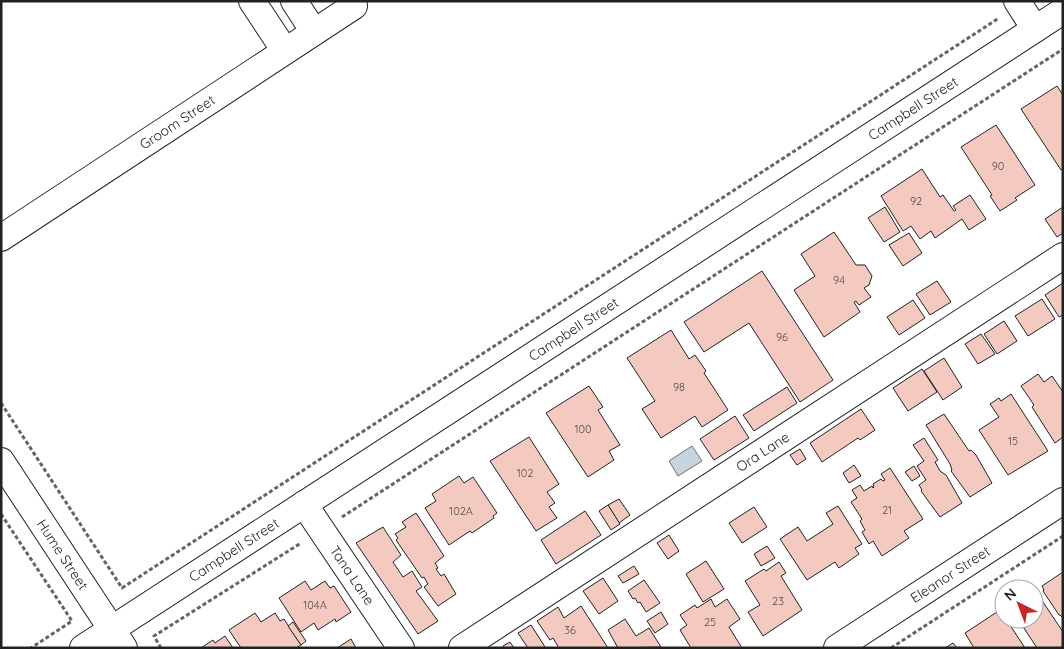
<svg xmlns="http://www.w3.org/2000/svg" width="1064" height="649" viewBox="0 0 1064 649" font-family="Quicksand,sans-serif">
<rect width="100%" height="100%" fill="#fff"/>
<polygon fill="#c7d3dd" stroke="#6f6f6f" points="692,446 702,461 678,476 669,461"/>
<g fill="#f3c9c0" stroke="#222">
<polygon points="1057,86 1063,95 1063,169 1061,170 1021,109"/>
<polygon points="996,125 1035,185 1015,198 1017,200 1000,211 990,196 992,195 961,147"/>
<polygon points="922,169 940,197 943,195 954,211 956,210 953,206 970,195 986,219 969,230 962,219 935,238 931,231 920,239 911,226 903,231 881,196"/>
<polygon points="885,207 900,232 884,242 868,218"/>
<polygon points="1063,207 1063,233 1057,237 1045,219"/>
<polygon points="834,232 856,265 865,265 872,276 869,285 864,288 871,297 859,305 856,301 854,302 860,312 824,337 794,290 815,276 801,254"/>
<polygon points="909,233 922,253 903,266 889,245"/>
<polygon points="762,271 833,380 800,402 749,323 704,352 684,322"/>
<polygon points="937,281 951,302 930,315 916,294"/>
<polygon points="1063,283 1063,315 1059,317 1045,295"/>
<polygon points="1042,299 1055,319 1028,336 1015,316"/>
<polygon points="913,300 925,318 899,335 887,317"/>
<polygon points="1004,321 1017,341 997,354 984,334"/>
<polygon points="671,330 689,359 695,355 706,371 704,373 728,410 702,427 695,416 661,438 642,409 655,401 627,358"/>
<polygon points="981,334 995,354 978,364 965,344"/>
<polygon points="944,358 962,387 943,400 924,371"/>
<polygon points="922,369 937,392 908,411 893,388"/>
<polygon points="1038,374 1044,382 1052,376 1063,392 1063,437 1055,443 1032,407 1034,405 1021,386"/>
<polygon points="589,386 603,407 598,410 620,445 609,451 614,460 588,477 546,413"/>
<polygon points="787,387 797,403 754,431 743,415"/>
<polygon points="1011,394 1048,451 1008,475 979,430 999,417 990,404 999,398 1001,401"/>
<polygon points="861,409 875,430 860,440 858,438 822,462 810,443"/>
<polygon points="944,414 969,451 971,450 976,455 992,483 970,497 951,471 952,470 950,464 926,425"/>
<polygon points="735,416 749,438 714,460 700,439"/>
<polygon points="529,437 559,484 547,492 555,503 549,507 557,518 536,531 490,461"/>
<polygon points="924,438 938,460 935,462 940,471 946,475 962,503 940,517 921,491 922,490 919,485 926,480 917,466 924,461 913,445"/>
<polygon points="800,449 806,459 797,465 790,455"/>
<polygon points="854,465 861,476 849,483 843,473"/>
<polygon points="914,466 920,476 912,481 905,472"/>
<polygon points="890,468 923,519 904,531 909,538 882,556 873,541 869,544 862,532 865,530 860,521 862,519 851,502 857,498 852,490 860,485 864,491 872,486 873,488 874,487 873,484 881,479 883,481 885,480 881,474"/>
<polygon points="459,476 464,483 473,477 497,513 493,516 494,518 472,533 470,531 449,545 425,508 436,501 432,494"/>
<polygon points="619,499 630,515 619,523 608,505"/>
<polygon points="608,505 620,524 611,530 599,511"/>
<polygon points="838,506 862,544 855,548 859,554 839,568 835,562 807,580 780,539 798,527 807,541 833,524 826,513"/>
<polygon points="754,507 767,527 742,543 729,523"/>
<polygon points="585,511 601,535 556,564 541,540"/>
<polygon points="416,513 444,556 435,563 438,568 436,569 441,576 444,574 456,594 438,606 424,587 428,584 424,577 422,578 396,540 398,538 395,534 406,527 402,522"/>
<polygon points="383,527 401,555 393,562 403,577 412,571 422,587 416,591 438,621 418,634 356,543"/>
<polygon points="669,535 679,551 668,559 657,543"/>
<polygon points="767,546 775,558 761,566 754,554"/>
<polygon points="706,561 724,589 703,602 686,574"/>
<polygon points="779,562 786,573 781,576 802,610 763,636 748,612 760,605 745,581 764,569 766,571"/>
<polygon points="634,566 639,574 623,583 618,576"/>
<polygon points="1063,572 1063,618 1060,615 1059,615 1043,591 1044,590 1042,586"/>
<polygon points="603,578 618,601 599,614 583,591"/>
<polygon points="644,580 660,603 646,612 640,602 638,603 635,598 633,599 628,591"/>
<polygon points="305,581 311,590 325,581 330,588 334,586 351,612 336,622 335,619 318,630 314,623 301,632 279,598"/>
<polygon points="1035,590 1063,632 1063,646 1060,648 1037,648 1018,619 1034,619"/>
<polygon points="711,599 715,607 727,599 740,619 729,627 742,648 691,648 680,630 687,625 680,615 695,605 697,608"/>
<polygon points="581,606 608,648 559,648 553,638 550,640 537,621 558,607 564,618"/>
<polygon points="1000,610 1004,616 1004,619 1006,619 1025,648 974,648 965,633"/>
<polygon points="661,612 668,624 655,633 647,621"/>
<polygon points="255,613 261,622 275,613 280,621 284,619 301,645 296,648 241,648 229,630"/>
<polygon points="625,619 636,636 649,628 661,647 618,648 608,630"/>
<polygon points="293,622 306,641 301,645 288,626"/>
<polygon points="531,625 545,647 543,648 528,648 518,633"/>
<polygon points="225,636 233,648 201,648 213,640 215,643"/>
<polygon points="351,639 356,648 337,648"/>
<polygon points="510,642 514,648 504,648 503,646"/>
<polygon points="953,643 957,648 945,648"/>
</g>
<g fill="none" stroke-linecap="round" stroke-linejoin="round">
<g stroke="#222" stroke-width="28">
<g id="minor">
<polyline points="252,1 285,51"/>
<polyline points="294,1 314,32"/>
<polyline points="1017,1 1035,29"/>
<path id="s1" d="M 1,238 L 354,6"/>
<path id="s2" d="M 1,461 L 124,648"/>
<path id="s3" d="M 304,504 L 401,648"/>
<path id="s4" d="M 83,648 L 1063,11"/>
<path id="s5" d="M 462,648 L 1063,256"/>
<path id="s6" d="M 837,648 L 1063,501"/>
</g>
</g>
<g stroke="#646464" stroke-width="3" stroke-dasharray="4 2.5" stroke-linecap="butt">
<polyline points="1,403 122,588 999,18"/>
<polyline points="1,514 72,621 31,648"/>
<polyline points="342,517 1063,49"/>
<polyline points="161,648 154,636 301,543"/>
<polyline points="891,648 1063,536"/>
</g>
<use href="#minor" stroke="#fff" stroke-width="26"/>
</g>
<g text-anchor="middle" stroke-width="4" stroke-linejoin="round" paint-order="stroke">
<g font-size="11" fill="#564c4a">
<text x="998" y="170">90</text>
<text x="916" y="205">92</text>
<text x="839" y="284">94</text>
<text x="782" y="341">96</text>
<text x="679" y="391">98</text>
<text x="583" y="433">100</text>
<text x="1013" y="445">15</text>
<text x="525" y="477">102</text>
<text x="887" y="514">21</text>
<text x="461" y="515">102A</text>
<text x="778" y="605">23</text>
<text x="315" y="609">104A</text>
<text x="710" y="626">25</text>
<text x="570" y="634">36</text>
</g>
<g font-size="14" fill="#222" stroke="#fff">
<text dy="5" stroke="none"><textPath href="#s4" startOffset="990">Campbell Street</textPath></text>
<text dy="5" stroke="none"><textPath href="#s1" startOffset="211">Groom Street</textPath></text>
<text dy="5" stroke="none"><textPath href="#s4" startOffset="585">Campbell Street</textPath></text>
<text dy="5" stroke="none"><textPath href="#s5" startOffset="359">Ora Lane</textPath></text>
<text dy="5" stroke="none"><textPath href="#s4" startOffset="180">Campbell Street</textPath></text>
<text dy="5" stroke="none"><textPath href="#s2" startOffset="112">Hume Street</textPath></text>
<text dy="5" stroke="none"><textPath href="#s6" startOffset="135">Eleanor Street</textPath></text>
<text dy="5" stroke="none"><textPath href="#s3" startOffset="86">Tana Lane</textPath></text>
</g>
</g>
<rect width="1064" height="649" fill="none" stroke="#222222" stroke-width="5"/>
<g transform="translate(1019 604) rotate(318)"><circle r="24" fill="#ffffff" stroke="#a7a7a7"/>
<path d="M0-4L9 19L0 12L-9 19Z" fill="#c62828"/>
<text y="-8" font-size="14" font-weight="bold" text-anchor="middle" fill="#222222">N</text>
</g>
</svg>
